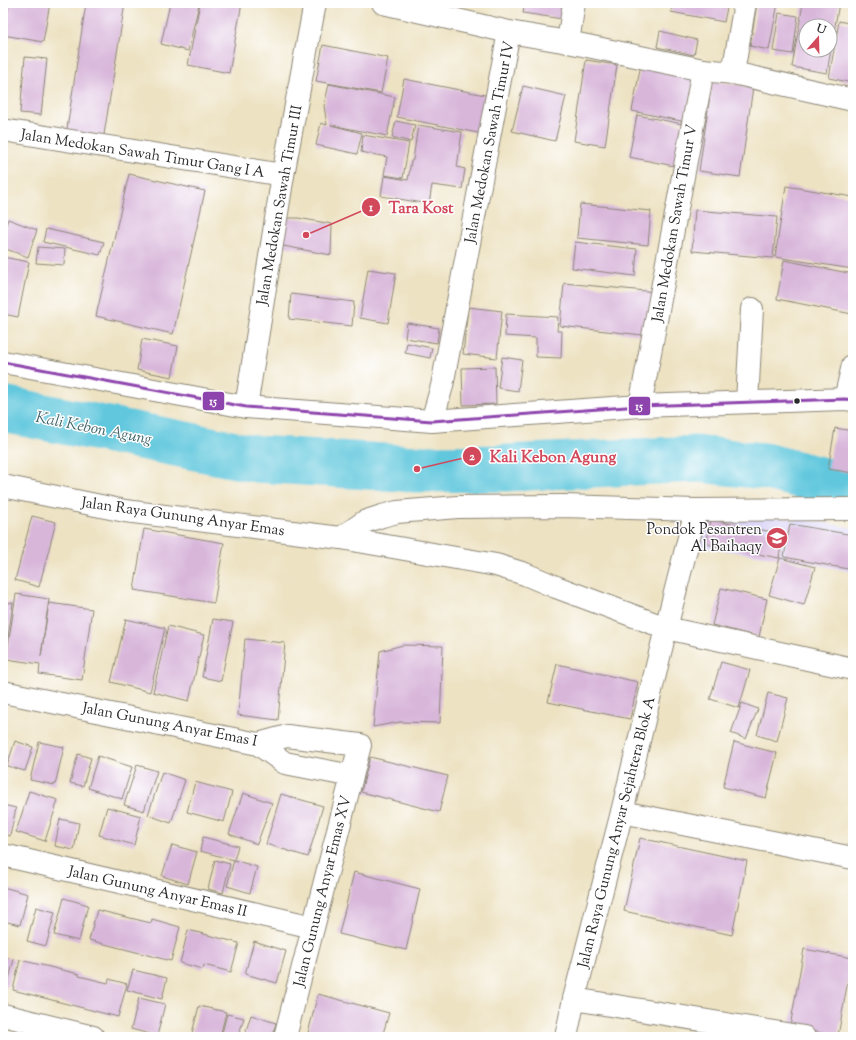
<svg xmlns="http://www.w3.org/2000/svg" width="856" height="1040" viewBox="0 0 856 1040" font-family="'Sorts Mill Goudy',serif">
<rect width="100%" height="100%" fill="#fff"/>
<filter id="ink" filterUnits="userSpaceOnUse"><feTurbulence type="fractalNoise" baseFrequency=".025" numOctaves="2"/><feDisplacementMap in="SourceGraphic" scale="8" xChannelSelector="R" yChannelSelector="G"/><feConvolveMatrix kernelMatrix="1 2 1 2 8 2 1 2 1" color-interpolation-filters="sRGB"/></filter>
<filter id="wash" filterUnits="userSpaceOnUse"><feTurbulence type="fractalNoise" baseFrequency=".012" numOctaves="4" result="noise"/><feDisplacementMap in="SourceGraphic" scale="16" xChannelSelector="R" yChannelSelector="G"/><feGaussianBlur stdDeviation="0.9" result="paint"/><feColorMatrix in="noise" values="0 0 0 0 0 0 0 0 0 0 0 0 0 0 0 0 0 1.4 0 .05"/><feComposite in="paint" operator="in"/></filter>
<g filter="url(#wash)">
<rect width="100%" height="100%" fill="#ede2c2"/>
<polygon fill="#dbd6f7" points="705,513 803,519 853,528 853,572 780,557 778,558 699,547"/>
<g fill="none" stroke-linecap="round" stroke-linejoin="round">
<polyline stroke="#60c7dd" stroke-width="47" points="3,409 256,459 417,469 507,468 697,459 764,466 836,484 853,487"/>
</g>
<g id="blocks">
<g fill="#d8b6da" fill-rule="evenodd">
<polygon points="9,3 50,3 43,42 3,35"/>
<polygon points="86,3 125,3 103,141 66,135"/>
<polygon points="170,3 199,4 188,51 161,44"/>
<polygon points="200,3 242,3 229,73 188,65"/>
<polygon points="525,3 571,3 569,20 523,13"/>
<polygon points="673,3 728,3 724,22 671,12"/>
<polygon points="757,3 778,3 769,50 750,46"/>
<path d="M 803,3 L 839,3 L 827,73 L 792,67 ZM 806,26 L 830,26 L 830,50 L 806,50 Z"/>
<polygon points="779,13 798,16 793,54 773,51"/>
<polygon points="839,21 853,24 853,83 829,78"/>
<polygon points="660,31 697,40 694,55 657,47"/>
<polygon points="323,45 388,58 381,93 316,81"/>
<polygon points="25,57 47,59 41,115 20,113"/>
<polygon points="586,60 617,65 605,146 574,141"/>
<polygon points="641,64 695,74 686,122 632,111"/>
<polygon points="404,79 490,96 483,134 397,117"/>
<polygon points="712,81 753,87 740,177 699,171"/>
<polygon points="329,84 395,97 387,136 331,125 362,133 357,154 316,145 321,123 327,125 324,106"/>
<polygon points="523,86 566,96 555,141 512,131"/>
<polygon points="637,115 688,125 679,167 629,157"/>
<polygon points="396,121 415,125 411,142 392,137"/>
<polygon points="418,125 462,132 457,167 465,169 462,189 432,185 429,204 381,196 384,176 408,180 411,161 413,160"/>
<polygon points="363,135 409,143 403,178 384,175 387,157 361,152"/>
<polygon points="129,174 205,191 173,334 96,316"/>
<polygon points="786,186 853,197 853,269 775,257"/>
<polygon points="580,204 651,211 648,245 577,238"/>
<polygon points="695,210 777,217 773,258 692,251"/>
<polygon points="282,218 298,218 332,224 331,255 278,245"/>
<polygon points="8,219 37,230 28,257 3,248 3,234"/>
<polygon points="46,229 104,242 100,255 43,242"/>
<polygon points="575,242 637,249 635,276 572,268"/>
<polygon points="38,247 65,249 64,265 36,263"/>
<polygon points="3,257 29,262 18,317 3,314"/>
<polygon points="784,260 853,274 853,308 852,314 777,299"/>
<polygon points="368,269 396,273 388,323 360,318"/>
<polygon points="564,283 656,292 652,336 560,326"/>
<polygon points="291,294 354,302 352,326 289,319"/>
<polygon points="468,307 502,311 497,358 463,354"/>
<polygon points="506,314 558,317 557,331 562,331 561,358 536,357 536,338 505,336"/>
<polygon points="407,323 439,328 437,343 405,338"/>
<polygon points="142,339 178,346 172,377 137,370"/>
<polygon points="407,343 432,348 430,358 405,353"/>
<polygon points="502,357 522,360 518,391 498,388"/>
<polygon points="495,367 496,404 463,405 462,368"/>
<polygon points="835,428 853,431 853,473 828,469"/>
<polygon points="32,516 56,522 39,587 15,580"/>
<polygon points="711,520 783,534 779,558 706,544"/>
<polygon points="790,524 853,535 853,570 784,557"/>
<polygon points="144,529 224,543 214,603 134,590"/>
<polygon points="780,558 815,567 804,605 769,595"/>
<polygon points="721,588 767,599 759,637 712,625"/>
<polygon points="16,594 49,599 41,656 49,603 92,609 82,680 39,674 40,664 6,659"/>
<polygon points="3,602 13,603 5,658 3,658"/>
<polygon points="126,619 165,628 150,692 111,682"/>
<polygon points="213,619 233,622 221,681 202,677"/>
<polygon points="168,626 204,635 189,701 153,692"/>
<polygon points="245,639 285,643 278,720 238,715"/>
<polygon points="403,645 443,646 440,723 400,722 373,727 380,651"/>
<polygon points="721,662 750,670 739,708 710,699"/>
<polygon points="557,664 638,682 630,719 548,702"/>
<polygon points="768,693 788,698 777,741 757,735"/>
<polygon points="742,703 758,709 746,739 731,733"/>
<polygon points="15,741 33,747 25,771 7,766"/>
<polygon points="39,742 64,747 55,785 30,780"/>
<polygon points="734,742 777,753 766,798 723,787"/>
<polygon points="3,754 8,756 3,772"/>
<polygon points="78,754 91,758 83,786 70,783"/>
<polygon points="98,756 132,767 122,799 88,788"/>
<polygon points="370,757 448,776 439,812 361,792"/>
<polygon points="137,765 157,771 144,811 124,805"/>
<polygon points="162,772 185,780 171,823 148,815"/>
<polygon points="195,782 232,792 224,822 187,812"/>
<polygon points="29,791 58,800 45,841 16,832"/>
<polygon points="243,793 272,803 257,844 229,834"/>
<polygon points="281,794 323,806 308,857 266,844"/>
<polygon points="3,805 16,808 10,836 3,834"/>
<polygon points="107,807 141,816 134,845 99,835"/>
<polygon points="60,819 79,823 74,850 55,846"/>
<polygon points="203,837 238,846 234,860 200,851"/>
<polygon points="640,838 747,861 732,935 624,911"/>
<polygon points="172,845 197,852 188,884 162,876"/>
<polygon points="215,860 230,864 223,893 208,889"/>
<polygon points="234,860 257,867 250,893 227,886"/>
<polygon points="354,872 420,889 406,950 339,934"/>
<polygon points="3,887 28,894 20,925 3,921"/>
<polygon points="64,898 88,905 79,941 54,935"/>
<polygon points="36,907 55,912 46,946 27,941"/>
<polygon points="97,910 151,923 152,919 180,927 171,961 89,940"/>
<polygon points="188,930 239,943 231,972 204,965 203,969 180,963"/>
<polygon points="254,941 286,951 277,983 245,974"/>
<polygon points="804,949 852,958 838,1036 790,1027"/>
<polygon points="3,957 14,959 7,987 3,986"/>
<polygon points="20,960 79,974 79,976 108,983 109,979 127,984 118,1017 13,990"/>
<polygon points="133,970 167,978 162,999 127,990"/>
<polygon points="318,994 389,1013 382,1037 307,1037"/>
<polygon points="139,998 165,1004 157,1036 131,1029"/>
<polygon points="199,1006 226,1012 220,1037 191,1037"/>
<polygon points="227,1014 244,1018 238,1037 221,1037"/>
<polygon points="251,1015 276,1023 272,1037 244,1037"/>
</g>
</g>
</g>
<g filter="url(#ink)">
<use href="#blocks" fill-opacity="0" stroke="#8c8676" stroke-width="1"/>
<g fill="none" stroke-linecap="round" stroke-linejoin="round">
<g stroke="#8c8676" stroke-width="24">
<g id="minor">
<polyline points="383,3 509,32"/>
<polyline points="568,42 574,3"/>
<polyline points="733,73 745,3"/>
<polyline points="3,130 283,175"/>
<polyline points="3,362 246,407 432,421 640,406 845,399 853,400"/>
<polyline points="845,399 853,365"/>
<polyline points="747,402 752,309"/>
<polyline points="640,406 703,70 733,73 853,100"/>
<polyline points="246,407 283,175 315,3"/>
<polyline points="432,421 442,386 509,32 568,42 703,70"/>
<polyline points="3,486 125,511 341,538 496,565 525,574 556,587 666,628 853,669"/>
<polyline points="341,538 364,522 382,516 397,512 458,507 563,506 696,510 853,509"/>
<polyline points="3,692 258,744 287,736 360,745 285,1037"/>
<polyline points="258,744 285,763 352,776"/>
<polyline points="622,812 853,858"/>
<polyline points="3,855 313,927"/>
<polyline points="574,999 804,1037"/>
<polyline points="3,1015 93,1037"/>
<polyline points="566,1037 574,999 622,812 666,628 696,510"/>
</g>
</g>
<use href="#minor" stroke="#fff" stroke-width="22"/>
<g stroke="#fff" stroke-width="6">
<polyline id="bus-1" points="3,362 246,407 432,421 640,406 845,399 853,400"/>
</g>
<use href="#bus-1" stroke="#8e44ad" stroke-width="3"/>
</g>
</g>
<defs>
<g id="school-disc" transform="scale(1.15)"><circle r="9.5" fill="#d1495b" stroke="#fff"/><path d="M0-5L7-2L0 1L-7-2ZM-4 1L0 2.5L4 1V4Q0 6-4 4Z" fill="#fff"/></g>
</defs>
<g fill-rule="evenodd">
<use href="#school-disc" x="777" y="538"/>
</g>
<circle fill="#2b2b2b" stroke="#fff" stroke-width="1.5" cx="797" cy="401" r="3.5"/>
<g text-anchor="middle" stroke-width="3" stroke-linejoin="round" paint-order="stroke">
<g font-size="15" fill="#2b2b2b" stroke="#fff">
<text transform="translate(489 142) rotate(-79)" y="5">Jalan Medokan Sawah Timur IV</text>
<text transform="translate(143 153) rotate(9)" y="5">Jalan Medokan Sawah Timur Gang I A</text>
<text transform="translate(279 205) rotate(-80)" y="5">Jalan Medokan Sawah Timur III</text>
<text transform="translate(674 223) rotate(-80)" y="5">Jalan Medokan Sawah Timur V</text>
<text transform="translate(183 516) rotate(8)" y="5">Jalan Raya Gunung Anyar Emas</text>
<text transform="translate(170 724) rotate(11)" y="5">Jalan Gunung Anyar Emas I</text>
<text transform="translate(616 832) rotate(-76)" y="5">Jalan Raya Gunung Anyar Sejahtera Blok A</text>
<text transform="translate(158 891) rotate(13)" y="5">Jalan Gunung Anyar Emas II</text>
<text transform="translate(322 891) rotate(-76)" y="5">Jalan Gunung Anyar Emas XV</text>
</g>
<g font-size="15" fill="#2b2b2b" stroke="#fff" text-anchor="end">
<text x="762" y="534">Pondok Pesantren<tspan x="762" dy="17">Al Baihaqy</tspan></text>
</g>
<g font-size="16" font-style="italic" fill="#3e6269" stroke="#fff">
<text transform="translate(94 427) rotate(11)" y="6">Kali Kebon Agung</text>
</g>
</g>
<path fill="none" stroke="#d1495b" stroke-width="1.5" d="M306 235L371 207M417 469L472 456"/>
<g fill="#d1495b" stroke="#fff" stroke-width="1.5">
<circle cx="306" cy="235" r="4"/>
<circle cx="417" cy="469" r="4"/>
<circle cx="371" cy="207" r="10"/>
<circle cx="472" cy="456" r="10"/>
</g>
<g font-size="12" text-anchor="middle" font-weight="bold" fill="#fff">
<text x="371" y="211">1</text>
<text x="472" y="460">2</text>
</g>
<g font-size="16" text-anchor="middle" font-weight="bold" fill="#d1495b" stroke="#fff" stroke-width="3" stroke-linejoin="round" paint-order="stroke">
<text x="421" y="213">Tara Kost</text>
<text x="553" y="462">Kali Kebon Agung</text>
</g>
<g stroke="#fff" stroke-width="1.5">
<rect x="202" y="391" width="23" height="20" rx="4" fill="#8e44ad"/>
<rect x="628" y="396" width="23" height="20" rx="4" fill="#8e44ad"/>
</g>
<g font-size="11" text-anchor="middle" font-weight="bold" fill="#fff">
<text x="213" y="405">15</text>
<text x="639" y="410">15</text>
</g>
<rect width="856" height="1040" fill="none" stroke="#fff" stroke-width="16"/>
<g transform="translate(818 38) rotate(20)"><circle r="19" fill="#ffffff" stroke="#aaaaaa"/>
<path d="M0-3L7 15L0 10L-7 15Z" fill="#d1495b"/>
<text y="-6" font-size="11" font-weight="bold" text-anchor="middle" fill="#2b2b2b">U</text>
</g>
</svg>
